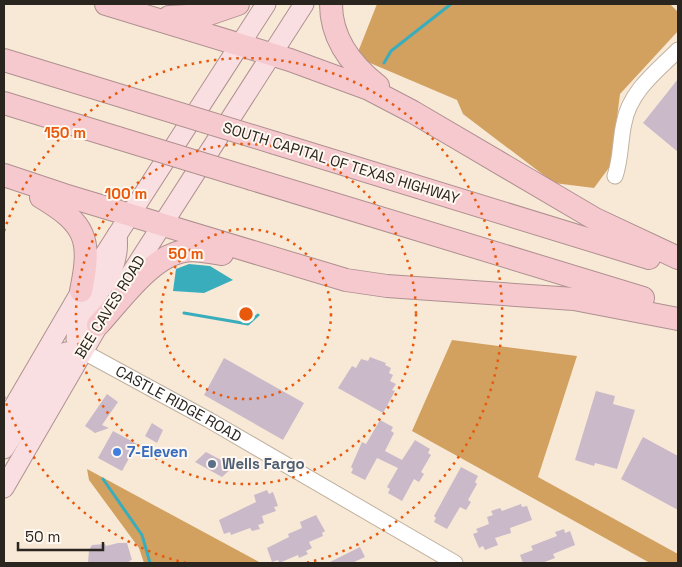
<svg xmlns="http://www.w3.org/2000/svg" width="682" height="567" viewBox="0 0 682 567" font-family="'Space Grotesk',sans-serif">
<rect width="100%" height="100%" fill="#f8e9d7"/>
<g fill="#d2a15f">
<polygon points="377,4 670,4 678,12 678,31 620,94 611,165 594,188 554,183 463,114 457,100 356,57"/>
<polygon points="452,340 577,356 538,477 678,554 678,563 650,563 412,431"/>
<polygon points="87,469 261,563 144,563 139,548 89,480"/>
</g>
<polygon fill="#3aadbc" points="189,264 210,266 233,280 204,293 173,291 176,269"/>
<g fill="none" stroke-linecap="round" stroke-linejoin="round">
<g stroke="#3aadbc" stroke-width="3">
<polyline points="384,63 391,51 451,4"/>
<polyline points="184,313 248,324 258,315"/>
<polyline points="103,479 142,535 150,563"/>
</g>
</g>
<g fill="#cab9c9">
<polygon points="678,79 678,152 643,123"/>
<polygon points="370,357 386,363 385,365 391,368 389,373 393,375 390,381 396,384 392,390 395,391 383,413 338,388 352,366 356,368 361,359 368,361"/>
<polygon points="224,358 304,403 283,440 204,395"/>
<polygon points="596,391 615,396 613,404 635,410 617,469 595,463 594,466 575,460"/>
<polygon points="107,394 118,402 102,425 109,428 95,433 85,426"/>
<polygon points="380,420 393,427 391,431 394,433 385,451 402,460 415,440 430,449 428,453 431,455 421,472 424,474 419,482 414,479 402,501 388,493 390,489 387,487 398,468 377,458 365,480 351,473 353,469 351,467 362,442 366,444"/>
<polygon points="152,423 163,430 157,443 145,436"/>
<polygon points="113,431 137,444 122,471 98,458"/>
<polygon points="643,437 678,456 678,510 621,479"/>
<polygon points="206,452 223,461 233,467 222,477 195,462"/>
<polygon points="461,467 478,476 475,482 477,484 468,500 471,502 466,510 460,507 447,529 434,522 436,518 434,516"/>
<polygon points="267,490 269,494 273,492 278,506 274,507 276,511 262,516 264,523 258,525 260,529 252,531 250,528 231,535 230,532 224,534 219,520 256,502 254,495"/>
<polygon points="521,504 522,507 527,506 532,520 510,528 511,533 495,538 498,545 485,550 483,546 479,548 473,534 478,532 476,529 489,524 487,517 493,515 491,511 500,508 502,511"/>
<polygon points="316,515 325,531 322,533 323,536 309,542 312,548 306,551 308,554 299,558 298,555 279,563 278,560 272,562 267,548 289,537 288,534 302,528 300,522"/>
<polygon points="564,529 565,533 570,531 575,545 553,554 555,558 542,563 523,563 520,555 533,550 531,546 557,536 555,532"/>
<polygon points="118,543 127,543 132,560 129,561 130,563 88,563 89,550 92,545 105,544 106,546"/>
<polygon points="360,547 365,557 352,563 328,563"/>
</g>
<g fill="none" stroke-linecap="round" stroke-linejoin="round">
<g stroke="#c0b2a0" stroke-width="17">
<g id="minor">
<path d="M 615,176 C 621,159 620,140 624,123 C 630,91 656,72 678,50"/>
<path id="s1" d="M 82,351 L 209,420 L 455,563"/>
</g>
</g>
<g stroke="#af9090" stroke-width="21">
<g id="major">
<polyline points="121,289 304,4"/>
<path d="M 82,351 L 76,339 L 77,328 C 92,294 122,276 117,235"/>
<polyline points="4,423 81,291 266,4"/>
<polyline points="4,449 23,420 58,359 66,352 82,351"/>
<polyline points="4,488 105,314"/>
</g>
</g>
<g stroke="#af9090" stroke-width="24">
<g id="highway">
<polyline points="106,4 290,60 369,89 413,112 595,219 678,258"/>
<path d="M 331,4 C 331,39 351,65 378,86"/>
<polyline points="169,17 206,15 238,4"/>
<polyline points="4,60 141,102"/>
<polyline points="4,103 118,138"/>
<polyline points="275,143 649,258"/>
<polyline points="4,175 64,195 346,280 387,286 574,299 678,319"/>
<polyline points="252,179 643,298"/>
<path d="M 41,197 C 86,224 92,239 81,291"/>
<path d="M 98,325 C 119,302 150,259 180,252 C 194,248 208,252 222,254"/>
</g>
</g>
<use href="#minor" stroke="#fff" stroke-width="15"/>
<use href="#major" stroke="#fadfe2" stroke-width="19"/>
<use href="#highway" stroke="#f6c9ce" stroke-width="22"/>
<g stroke="#af9090" stroke-width="24" stroke-linecap="butt">
<g id="highway-bridge">
<polyline points="141,102 275,143"/>
<polyline points="118,138 252,179"/>
</g>
</g>
<use href="#highway-bridge" stroke="#f6c9ce" stroke-width="22"/>
</g>
<g fill="none" stroke="#e8590c" stroke-width="2.5" stroke-dasharray="2.5 5">
<circle cx="246" cy="314" r="85"/>
<circle cx="246" cy="314" r="170"/>
<path d="M186 563A256 256 0 0 1 4 397M4 231A256 256 0 1 1 306 563"/>
</g>
<circle fill="#3f7fe0" stroke="#fef8f0" stroke-width="2" cx="117" cy="452" r="5"/>
<circle fill="#5c6f8a" stroke="#fef8f0" stroke-width="2" cx="212" cy="464" r="5"/>
<g text-anchor="middle" stroke-width="4" stroke-linejoin="round" paint-order="stroke">
<g font-size="15" fill="#2a251e" stroke="#fef8f0">
<text transform="translate(341 163) rotate(17)" y="5">SOUTH CAPITAL OF TEXAS HIGHWAY</text>
<text transform="translate(110 307) rotate(-58)" y="5">BEE CAVES ROAD</text>
<text dy="5" stroke="none"><textPath href="#s1" startOffset="110">CASTLE RIDGE ROAD</textPath></text>
</g>
<g font-size="15" font-weight="bold" fill="#366cbe" stroke="#fef8f0" text-anchor="start">
<text x="127" y="457">7-Eleven</text>
</g>
<g font-size="15" font-weight="bold" fill="#4e5e75" stroke="#fef8f0" text-anchor="start">
<text x="222" y="469">Wells Fargo</text>
</g>
</g>
<circle cx="246" cy="314" r="8" fill="#e8590c" stroke="#fef8f0" stroke-width="2.5"/>
<g font-size="15" text-anchor="middle" font-weight="bold" fill="#e8590c" stroke="#fef8f0" stroke-width="4" stroke-linejoin="round" paint-order="stroke">
<text x="65" y="138">150 m</text>
<text x="126" y="199">100 m</text>
<text x="186" y="259">50 m</text>
</g>
<rect width="682" height="567" fill="none" stroke="#2a251e" stroke-width="10"/>
<path d="M18 542v8h85v-8" fill="none" stroke="#2a251e" stroke-width="2.5"/>
<text x="25" y="542" font-size="15" fill="#2a251e" stroke="#fef8f0" stroke-width="4" paint-order="stroke">50 m</text>
</svg>
